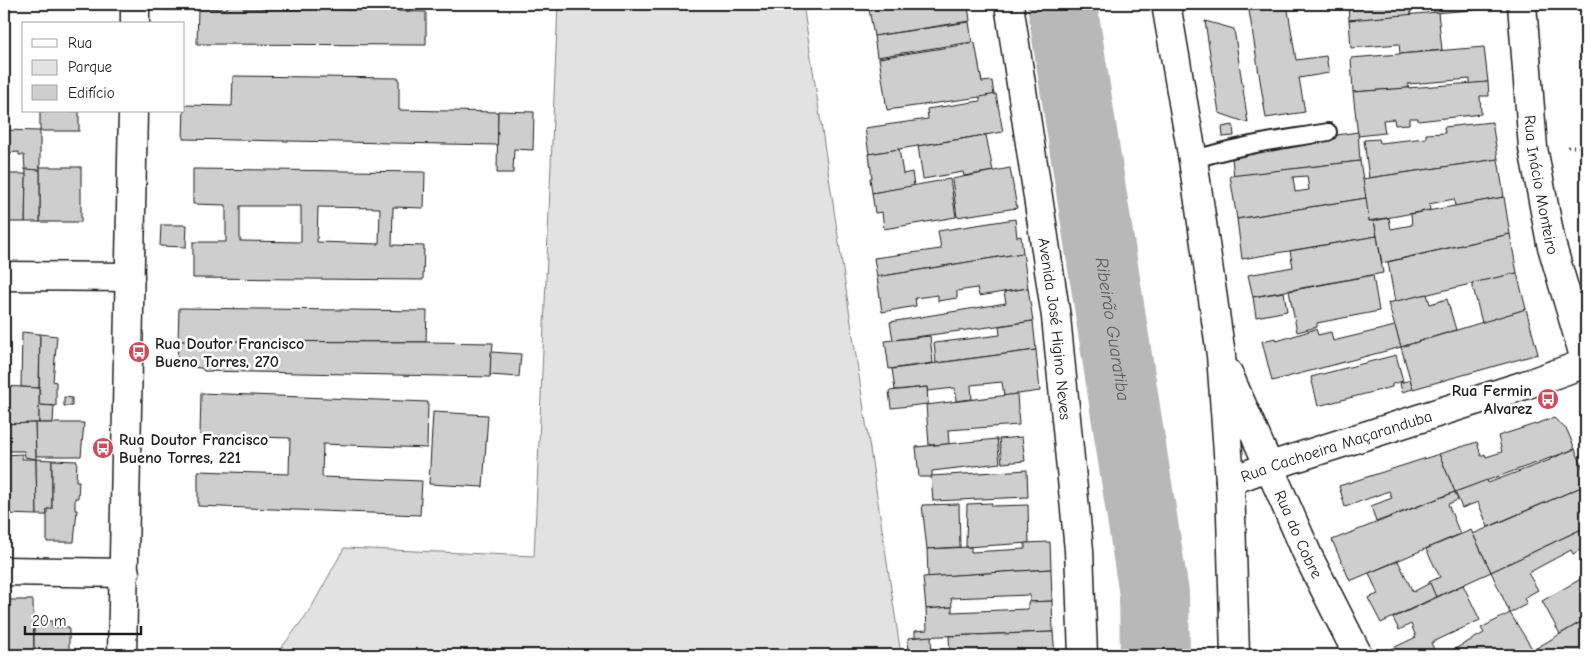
<svg xmlns="http://www.w3.org/2000/svg" width="1590" height="659" viewBox="0 0 1590 659" font-family="'Comic Neue',sans-serif">
<rect width="100%" height="100%" fill="#fff"/>
<filter id="ink" filterUnits="userSpaceOnUse"><feTurbulence type="fractalNoise" baseFrequency=".02" numOctaves="2"/><feDisplacementMap in="SourceGraphic" scale="10" xChannelSelector="R" yChannelSelector="G"/><feConvolveMatrix kernelMatrix="1 2 1 2 8 2 1 2 1" color-interpolation-filters="sRGB"/></filter>
<g filter="url(#ink)">
<polygon fill="#e2e2e2" stroke="#7f7f7f" points="558,4 803,4 901,655 276,655 310,610 344,548 534,556"/>
<g fill="none" stroke-linecap="round" stroke-linejoin="round">
<path stroke="#b8b8b8" stroke-width="70" id="s1" d="M 1062,4 L 1154,594 L 1155,655"/>
</g>
<g fill="#cecece" stroke="#1c1c1c" fill-rule="evenodd">
<rect x="163" y="4" width="24" height="6"/>
<polygon points="227,4 243,4 243,8 304,9 304,4 319,4 319,9 382,11 382,4 398,4 398,11 426,12 426,45 197,44 198,8 227,9"/>
<polygon points="868,4 968,4 970,21 874,36"/>
<polygon points="1248,4 1287,4 1296,60 1326,56 1329,73 1299,78 1305,112 1266,118"/>
<polygon points="1348,4 1410,4 1411,15 1349,20"/>
<polygon points="1434,4 1484,4 1484,9 1434,13"/>
<polygon points="1438,12 1442,50 1400,54 1399,44 1351,48 1349,20"/>
<polygon points="1205,21 1234,29 1248,123 1219,113"/>
<polygon points="969,22 972,42 877,57 874,36"/>
<polygon points="975,43 982,82 992,81 994,95 887,110 879,58"/>
<polygon points="1484,47 1488,82 1470,84 1470,79 1408,84 1409,88 1353,92 1351,58"/>
<polygon points="233,76 399,78 399,110 498,112 498,145 183,139 184,105 232,106"/>
<polygon points="1488,82 1489,96 1480,96 1481,114 1418,121 1418,118 1409,118 1409,124 1395,125 1394,119 1383,120 1385,133 1358,136 1353,92"/>
<polygon points="996,94 1003,132 869,154 865,128 928,119 927,109 980,101 980,97"/>
<rect x="40" y="111" width="39" height="20"/>
<polygon points="498,111 534,112 533,150 514,149 513,173 497,173"/>
<polygon points="1492,122 1498,159 1369,178 1364,140 1379,139 1380,143 1426,138 1426,134 1445,133 1444,127"/>
<polygon points="1233,125 1234,136 1223,137 1222,127"/>
<polygon points="4,130 40,131 40,170 25,170 24,155 19,155 19,152 4,153"/>
<polygon points="1358,132 1360,161 1234,176 1231,150"/>
<polygon points="986,135 993,171 964,176 963,172 923,179 918,146"/>
<polygon points="899,149 903,174 912,172 914,186 872,193 870,178 872,178 869,154"/>
<polygon points="1498,159 1504,197 1455,206 1454,199 1429,204 1430,210 1369,221 1362,179"/>
<path d="M 1360,161 L 1366,198 L 1237,219 L 1230,176 ZM 1307,176 L 1309,190 L 1295,192 L 1293,177 Z"/>
<rect x="40" y="167" width="41" height="55"/>
<polygon points="1010,168 1017,208 957,217 952,179"/>
<polygon points="26,169 40,170 40,222 25,222"/>
<path d="M 193,169 L 425,172 L 424,208 L 393,207 L 392,245 L 424,246 L 423,280 L 193,278 L 193,242 L 226,242 L 226,205 L 193,204 ZM 240,206 L 301,206 L 301,242 L 240,241 ZM 318,207 L 380,208 L 379,244 L 317,242 Z"/>
<polygon points="6,174 26,174 25,222 4,222"/>
<polygon points="950,179 956,217 884,229 882,212 875,213 872,193"/>
<polygon points="1504,197 1510,234 1382,263 1374,221 1389,218 1391,229 1412,225 1411,214"/>
<polygon points="1366,198 1369,221 1374,221 1377,236 1242,259 1237,219"/>
<polygon points="1015,219 1017,237 1021,236 1023,253 877,277 874,258 941,249 938,231"/>
<polygon points="161,225 187,225 186,247 160,246"/>
<polygon points="1510,234 1517,273 1395,302 1388,262"/>
<polygon points="1377,236 1383,273 1253,297 1248,275 1293,267 1290,251"/>
<polygon points="1023,253 1028,288 979,296 977,288 957,291 957,298 938,301 938,295 915,298 916,306 882,312 877,277"/>
<polygon points="1517,273 1526,309 1482,323 1472,283"/>
<polygon points="1373,275 1379,311 1317,323 1317,327 1297,332 1289,291"/>
<polygon points="1028,288 1033,321 893,340 890,322 1006,303 1004,292"/>
<polygon points="1284,292 1287,311 1256,317 1253,297"/>
<polygon points="1427,294 1430,304 1447,299 1456,330 1401,347 1388,303"/>
<polygon points="179,308 427,311 426,342 178,341"/>
<polygon points="1526,309 1538,354 1413,389 1401,347"/>
<polygon points="1033,321 1036,350 936,363 934,343 1000,335 999,326"/>
<polygon points="1395,326 1401,347 1272,381 1262,341 1276,338 1277,341 1316,329 1318,335 1331,332 1333,341"/>
<polygon points="22,332 40,334 39,388 21,387"/>
<polygon points="40,334 57,336 53,381 56,382 56,406 39,405"/>
<polygon points="930,336 933,363 889,369 885,341"/>
<polygon points="178,341 426,342 493,343 490,377 204,371 201,368 177,366"/>
<polygon points="1036,350 1040,391 1004,396 1002,382 971,385 972,399 956,401 955,388 927,391 927,387 895,390 892,369"/>
<polygon points="491,352 521,354 519,377 490,375"/>
<polygon points="1396,355 1403,381 1392,384 1392,387 1318,406 1311,377"/>
<polygon points="1410,380 1413,389 1402,392 1400,383"/>
<polygon points="4,386 39,388 39,423 4,424"/>
<polygon points="927,387 928,404 891,408 889,391"/>
<polygon points="201,393 428,402 427,448 323,444 322,477 422,481 420,515 198,506 198,471 289,474 290,438 200,435"/>
<polygon points="1017,394 1019,425 948,430 949,444 929,445 926,405"/>
<polygon points="64,397 72,398 72,406 64,406"/>
<polygon points="39,405 54,406 53,423 39,423"/>
<polygon points="433,412 488,415 483,487 429,484"/>
<polygon points="1554,418 1567,430 1575,449 1455,492 1439,454 1477,442 1481,456 1485,454 1486,457 1502,452 1498,436"/>
<polygon points="35,423 84,423 81,456 36,456"/>
<polygon points="35,423 36,459 25,457 24,451 4,451 4,424"/>
<polygon points="1022,437 1025,461 1002,463 999,439"/>
<polygon points="997,439 1000,463 932,471 932,477 919,477 916,447"/>
<polygon points="1575,449 1586,475 1586,485 1488,527 1478,502 1462,508 1455,492 1487,480 1488,483 1550,460 1550,459"/>
<polygon points="22,454 22,459 36,459 37,515 5,514 5,455"/>
<polygon points="1439,454 1455,492 1376,522 1371,506 1392,498 1389,491 1345,507 1339,486"/>
<polygon points="36,459 52,460 52,509 47,509 47,515 37,515"/>
<polygon points="52,460 77,461 76,481 79,481 78,498 75,498 75,510 77,510 74,542 47,542 47,509 52,509"/>
<polygon points="1027,470 1028,497 933,501 931,476"/>
<polygon points="1586,485 1586,527 1491,572 1473,534"/>
<polygon points="1455,492 1458,500 1448,504 1460,534 1350,581 1332,540"/>
<polygon points="992,503 992,506 1028,505 1029,543 966,547 967,504"/>
<polygon points="959,504 960,547 927,549 922,505"/>
<polygon points="1586,527 1586,547 1573,554 1571,550 1528,573 1538,590 1524,598 1527,604 1510,613 1491,572"/>
<polygon points="1471,530 1491,572 1436,597 1429,582 1440,577 1426,549"/>
<polygon points="1050,542 1051,569 928,577 927,549 971,547 971,552 1025,549 1025,543"/>
<polygon points="1398,561 1413,592 1430,583 1436,597 1381,623 1368,598 1378,594 1369,573"/>
<polygon points="1051,569 1052,601 1030,602 1030,595 951,598 952,607 926,609 923,577"/>
<polygon points="1586,576 1586,619 1560,634 1542,601"/>
<polygon points="1463,585 1480,620 1431,643 1435,651 1426,655 1385,655 1384,653 1387,651 1416,637 1411,624 1399,630 1393,618"/>
<polygon points="4,600 33,600 34,655 4,655"/>
<polygon points="1052,601 1053,632 915,637 915,631 927,630 926,609 952,607 952,612 1028,609 1028,602"/>
<polygon points="1510,613 1533,650 1524,655 1451,655 1449,652 1484,633 1481,628"/>
<polygon points="1586,619 1586,655 1537,655 1533,650"/>
<polygon points="34,621 52,621 52,627 69,627 69,655 34,655"/>
<polygon points="1053,632 1055,655 950,655 949,636"/>
<polygon points="931,636 932,655 909,655 908,638"/>
</g>
<g fill="none" stroke-linecap="round" stroke-linejoin="round">
<g stroke="#1c1c1c" stroke-width="20">
<path id="lane" d="M 1193,160 C 1237,145 1282,140 1328,132"/>
</g>
<g stroke="#1c1c1c" stroke-width="31">
<g id="street">
<path id="s2" d="M 1009,4 L 1056,317 L 1079,550 L 1083,655"/>
<polyline points="1166,4 1193,160 1221,355 1230,481 1235,655"/>
<polyline points="135,24 135,4"/>
<polyline points="4,276 130,277"/>
<path id="s3" d="M 1228,373 L 1309,558 L 1358,655"/>
<path id="s4" d="M 1230,481 L 1270,466 L 1525,385 L 1586,363"/>
<polyline points="4,571 125,573"/>
<polyline points="122,655 133,111"/>
</g>
</g>
<g stroke="#1c1c1c" stroke-width="31">
<g id="secondary">
<path id="s5" d="M 1522,4 L 1533,148 L 1551,243 L 1586,363"/>
</g>
</g>
<polyline stroke="#1c1c1c" stroke-width="3" stroke-dasharray="1 4" stroke-linecap="butt" points="1568,147 1583,147 1586,144"/>
<use href="#lane" stroke="#fff" stroke-width="16"/>
<use href="#street" stroke="#fff" stroke-width="28"/>
<use href="#secondary" stroke="#fff" stroke-width="28"/>
</g>
</g>
<defs>
<g id="bus-disc" transform="scale(1.125)"><circle r="9.5" fill="#d1495b" stroke="#fff"/><path d="M-5-6H5V4H4V6H2V4H-2V6H-4V4H-5ZM-3.5-4V0h7V-4ZM-3.5 1.2v1.5H-2V1.2ZM2 1.2v1.5H3.5V1.2Z" fill="#fff"/></g>
</defs>
<g fill-rule="evenodd">
<use href="#bus-disc" x="139" y="352"/>
<use href="#bus-disc" x="1548" y="399"/>
<use href="#bus-disc" x="103" y="448"/>
</g>
<g text-anchor="middle" stroke-width="5" stroke-linejoin="round" paint-order="stroke">
<g font-size="16" fill="#1c1c1c" stroke="#fff">
<text dy="6" stroke="none"><textPath href="#s5" startOffset="182">Rua Inácio Monteiro</textPath></text>
<text dy="6" stroke="none"><textPath href="#s2" startOffset="328">Avenida José Higino Neves</textPath></text>
<text dy="6" stroke="none"><textPath href="#s4" startOffset="112">Rua Cachoeira Maçaranduba</textPath></text>
<text dy="6" stroke="none"><textPath href="#s3" startOffset="176">Rua do Cobre</textPath></text>
</g>
<g font-size="16" font-weight="bold" fill="#1c1c1c" stroke="#fff" text-anchor="start">
<text x="155" y="349">Rua Doutor Francisco<tspan x="155" dy="18">Bueno Torres, 270</tspan></text>
<text x="1532" y="396" text-anchor="end">Rua Fermin<tspan x="1532" dy="18">Alvarez</tspan></text>
<text x="119" y="445">Rua Doutor Francisco<tspan x="119" dy="18">Bueno Torres, 221</tspan></text>
</g>
<g font-size="18" font-style="italic" fill="#5a5a5a" stroke="#fff">
<text dy="6" stroke="none"><textPath href="#s1" startOffset="329">Ribeirão Guaratiba</textPath></text>
</g>
</g>
<rect width="1590" height="659" fill="none" stroke="#fff" stroke-width="20"/>
<rect x="10" y="10" width="1570" height="639" fill="none" stroke="#1c1c1c" stroke-width="2" filter="url(#ink)"/>
<rect x="22" y="22" width="162" height="90" fill="#ffffff" stroke="#a4a4a4"/>
<rect x="32" y="39" width="25" height="8" fill="#ffffff" stroke="#a4a4a4"/>
<text x="68" y="48" font-size="15" fill="#1c1c1c">Rua</text>
<rect x="32" y="60" width="25" height="15" fill="#e2e2e2" stroke="#a4a4a4"/>
<text x="68" y="72" font-size="15" fill="#1c1c1c">Parque</text>
<rect x="32" y="85" width="25" height="15" fill="#cecece" stroke="#a4a4a4"/>
<text x="68" y="98" font-size="15" fill="#1c1c1c">Edifício</text>
<path d="M25 626v8h116v-8" fill="none" stroke="#1c1c1c" stroke-width="2.5"/>
<text x="32" y="626" font-size="15" fill="#1c1c1c" stroke="#ffffff" stroke-width="4" paint-order="stroke">20 m</text>
</svg>
